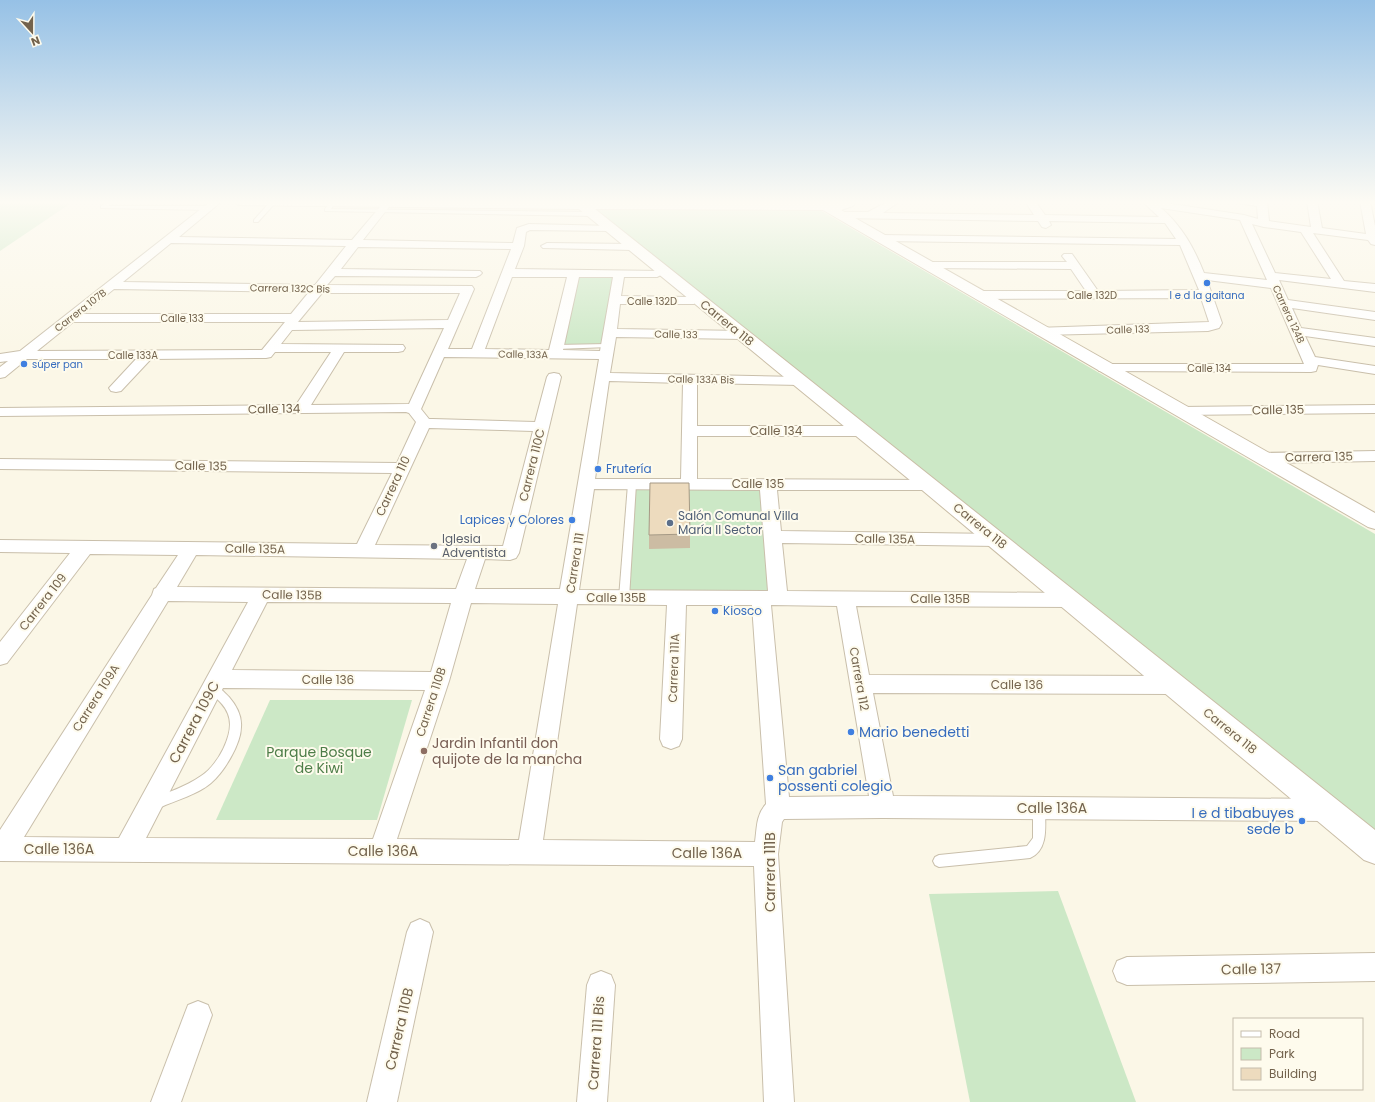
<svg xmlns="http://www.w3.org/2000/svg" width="1375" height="1102" viewBox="0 0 1375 1102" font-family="Poppins,sans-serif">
<rect width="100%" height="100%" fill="#fbf7e7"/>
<g fill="#cce8c6">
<polygon points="0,201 74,201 0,251"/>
<polygon points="631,201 836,201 635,203"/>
<polygon points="595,209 820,210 1375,534 1375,838"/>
<polygon points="578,275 615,275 602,348 561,348"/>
<polygon points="632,484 768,485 778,598 624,598"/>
<polygon points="270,700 412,700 377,820 216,820"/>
<polygon points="1058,891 1136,1102 970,1102 929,894"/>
</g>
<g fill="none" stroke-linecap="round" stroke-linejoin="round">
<g stroke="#c9bfab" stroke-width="2">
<g id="lane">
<polygon points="109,201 115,201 109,206 208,206 211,208 208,210 101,208 101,206"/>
<polygon points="271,201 276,202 258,222 254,222 254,220"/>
<polygon points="332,201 335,203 331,209 593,212 596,214 593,216 325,211 325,209"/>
<polygon points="607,344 609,345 609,347 557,349 554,347 557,345"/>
<polygon points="632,481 636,484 629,598 627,601 621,601 619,598 628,484"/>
<path d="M 212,684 C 219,686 224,692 229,697 C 236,705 242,716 241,727 C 241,744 224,772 211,783 C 197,795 176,800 159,808 L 155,810 L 151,808 L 149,804 L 151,800 C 167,792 186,787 201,776 C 217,766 236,733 228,714 C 225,705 216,698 208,691 L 207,688 L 208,685 Z"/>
<path d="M 1039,802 L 1043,804 L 1045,808 C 1045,825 1049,850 1030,858 L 939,867 L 935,865 L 933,861 L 935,857 L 939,855 L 1027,846 L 1033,838 L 1033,808 L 1035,804 Z"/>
</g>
</g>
<g stroke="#c9bfab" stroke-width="2">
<g id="street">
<path d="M 211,201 L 222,201 L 179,237 L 352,240 L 385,201 L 391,201 L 392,203 L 363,240 L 513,243 L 517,228 L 529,224 L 614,226 L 615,228 L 610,231 L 530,230 L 526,232 L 524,246 L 515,269 L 661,271 L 663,273 L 661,275 L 657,277 L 624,277 L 621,296 L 690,297 L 694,298 L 696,301 L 694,304 L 620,304 L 617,329 L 743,331 L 748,332 L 750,335 L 748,338 L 743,339 L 616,337 L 610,373 L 800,377 L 805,378 L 807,381 L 805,384 L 800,385 L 697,383 L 697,426 L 863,426 L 868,428 L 871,431 L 868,434 L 863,436 L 697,436 L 697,479 L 929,480 L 935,481 L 937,485 L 935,489 L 929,490 L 777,490 L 781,531 L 997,534 L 1003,536 L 1006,540 L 1003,544 L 997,546 L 782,543 L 787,591 L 1070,593 L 1077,595 L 1080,600 L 1077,605 L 1070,607 L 856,606 L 869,675 L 1174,676 L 1181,679 L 1185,685 L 1181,691 L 1174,694 L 873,693 L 893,796 L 1326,799 L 1334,802 L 1338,810 L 1334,818 L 1326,821 L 883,818 L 784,819 L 782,822 L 778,854 L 794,1102 L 764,1102 L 754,866 L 0,861 L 0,830 L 152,595 L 154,589 L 156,588 L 178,555 L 90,554 L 7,663 L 0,665 L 0,642 L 70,553 L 0,552 L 0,540 L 357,544 L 392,473 L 0,469 L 0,459 L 397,463 L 416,422 L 409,413 L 406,412 L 0,416 L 0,408 L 296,405 L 331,352 L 275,352 L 271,357 L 266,358 L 151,359 L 121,391 L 116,392 L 111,391 L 109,388 L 136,359 L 27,359 L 5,377 L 0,378 L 0,367 L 8,361 L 0,362 L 0,354 L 20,351 ZM 171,243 L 346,246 L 315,285 L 123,282 ZM 358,247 L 511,249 L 472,349 L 448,349 L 474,289 L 472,286 L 327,285 L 335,276 L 476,277 L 480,275 L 482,273 L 480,271 L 341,269 ZM 512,277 L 567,277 L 549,350 L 485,349 ZM 579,277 L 613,277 L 600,351 L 563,350 ZM 114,289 L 309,292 L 291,314 L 83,314 ZM 322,293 L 460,293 L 448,320 L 298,322 ZM 73,322 L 285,322 L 262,350 L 37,351 ZM 444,328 L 409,404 L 311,405 L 344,352 L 398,352 L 403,351 L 405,348 L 403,345 L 281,344 L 292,330 ZM 444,357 L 599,359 L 560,589 L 475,589 L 485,559 L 510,560 L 516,558 L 519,553 L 561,377 L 559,374 L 554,373 L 549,374 L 547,377 L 535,422 L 433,419 L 429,419 L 421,409 ZM 609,381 L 683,383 L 681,479 L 595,479 ZM 429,428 L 533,431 L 503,546 L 375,545 ZM 594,489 L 760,490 L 768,591 L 579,590 ZM 196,555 L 467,559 L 456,589 L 177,587 ZM 168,601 L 248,602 L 119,838 L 24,837 ZM 267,602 L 451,603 L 431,672 L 232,670 ZM 471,603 L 558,604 L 519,840 L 397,839 L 449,681 ZM 577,604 L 667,605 L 660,739 L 663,746 L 671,749 L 679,746 L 682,739 L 686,605 L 752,605 L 766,804 C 756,815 757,828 755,842 L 543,840 ZM 771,605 L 837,606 L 869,796 L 789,797 ZM 223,688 L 425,690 L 373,839 L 146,838 Z"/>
<path d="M 889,201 L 900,201 L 883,213 L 1034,215 L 1025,201 L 1035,201 L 1045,215 L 1159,217 L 1142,201 L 1153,201 L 1244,215 L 1258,219 L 1257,206 L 1238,203 L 1237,201 L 1267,201 L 1269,221 L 1311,227 L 1307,201 L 1317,201 L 1322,228 L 1366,234 L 1360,201 L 1370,201 L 1375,226 L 1375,245 L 1371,244 L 1368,240 L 1313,233 L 1344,281 L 1375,284 L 1375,292 L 1279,280 L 1288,300 L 1375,312 L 1375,320 L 1292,308 L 1301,328 L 1375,338 L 1375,346 L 1305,336 L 1315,357 L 1375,366 L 1375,374 L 1318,365 L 1316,371 L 1311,372 L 1099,371 L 1097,368 L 1099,365 L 1104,364 L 1304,364 L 1271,288 L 1207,280 L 1222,323 L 1219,328 L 1208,331 L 1041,335 L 1036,334 L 1034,331 L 1036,328 L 1209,322 L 1201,298 L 979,299 L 975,298 L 973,295 L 975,292 L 979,291 L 1086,291 L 1071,269 L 926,268 L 922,267 L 920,265 L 922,263 L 926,262 L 1067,262 L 1062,256 L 1064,254 L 1072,254 L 1098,291 L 1199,290 L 1180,245 L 880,241 L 875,238 L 880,235 L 1176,239 L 1165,223 L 1049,221 L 1051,225 L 1046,228 L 1042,227 L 1038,221 L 840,218 L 835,215 L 840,212 L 868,212 ZM 1161,208 L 1240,220 L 1267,280 L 1204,273 C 1194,248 1182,226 1161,208 ZM 1252,224 L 1264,227 L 1301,232 L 1331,279 L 1275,273 Z"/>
<polygon points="547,243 633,244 639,247 633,250 543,248 541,246"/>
<polygon points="1375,405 1375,413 1180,415 1175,414 1173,411 1175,408 1180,407"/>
<polygon points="1375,451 1375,461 1263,463 1257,462 1255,458 1257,454 1263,453"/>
<polygon points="420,919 429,923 433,932 397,1102 367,1102 407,932 411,923"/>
<polygon points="1375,953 1375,981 1127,985 1117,981 1113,971 1117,961 1127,957"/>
<polygon points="601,971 611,975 615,985 607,1102 577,1102 587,985 591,975"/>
<polygon points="198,1001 208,1005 212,1015 181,1102 151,1102 188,1005"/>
</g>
</g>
<g stroke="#cabea7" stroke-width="2">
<polygon id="secondary" points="234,201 836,203 857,201 853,206 841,210 1375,513 1375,529 1368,527 823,210 595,209 1375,830 1375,864 1364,860 922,490 579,209 240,205 236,204"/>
</g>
<use href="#lane" fill="#fff" fill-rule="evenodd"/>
<use href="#street" fill="#fff" fill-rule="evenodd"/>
<use href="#secondary" fill="#fff" fill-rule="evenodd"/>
</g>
<polygon fill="#ccbca3" points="690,534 690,548 649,549 649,535"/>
<polygon fill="#eddbbe" stroke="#a69985" points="650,483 689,483 690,534 649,535"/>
<linearGradient id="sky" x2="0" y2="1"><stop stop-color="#96c1e6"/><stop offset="0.57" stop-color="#fdfbf4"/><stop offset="1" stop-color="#fdfbf4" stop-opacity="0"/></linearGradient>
<rect width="1375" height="355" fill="url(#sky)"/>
<g fill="#3f7fe0" stroke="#fefbed" stroke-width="1.5">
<circle cx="1207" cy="283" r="4"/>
<circle cx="24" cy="364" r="4"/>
<circle cx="598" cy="469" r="4"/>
<circle cx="572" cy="520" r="4"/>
<circle cx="715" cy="611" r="4"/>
<circle cx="851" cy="732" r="4"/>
<circle cx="770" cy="778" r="4"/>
<circle cx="1302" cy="821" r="4"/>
</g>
<circle fill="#5c6f8a" stroke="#fefbed" stroke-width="1.5" cx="670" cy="523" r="4"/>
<circle fill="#6b7280" stroke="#fefbed" stroke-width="1.5" cx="434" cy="546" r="4"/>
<circle fill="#8d6e63" stroke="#fefbed" stroke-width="1.5" cx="424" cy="751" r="4"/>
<g text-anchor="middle" stroke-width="4" stroke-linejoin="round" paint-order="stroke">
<g font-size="10" fill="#73634d" stroke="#fefbed">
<text transform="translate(290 288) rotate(1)" y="4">Carrera 132C Bis</text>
<text x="1092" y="299">Calle 132D</text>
<text x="652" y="305">Calle 132D</text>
<text transform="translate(80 310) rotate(-38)" y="4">Carrera 107B</text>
<text transform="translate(1289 314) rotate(65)" y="4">Carrera 124B</text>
<text x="182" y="322">Calle 133</text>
<text transform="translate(1128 329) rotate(-2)" y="4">Calle 133</text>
<text transform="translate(676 334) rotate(1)" y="4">Calle 133</text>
<text transform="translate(523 354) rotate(1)" y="4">Calle 133A</text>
<text x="133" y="359">Calle 133A</text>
<text x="1209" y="372">Calle 134</text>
<text transform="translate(701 379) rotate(1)" y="4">Calle 133A Bis</text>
</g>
<g font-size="10" fill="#366cbe" stroke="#fefbed">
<text x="1207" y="299">I e d la gaitana</text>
<text x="32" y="368" text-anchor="start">súper pan</text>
</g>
<g font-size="12" fill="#73634d" stroke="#fefbed">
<text transform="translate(727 323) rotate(39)" y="4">Carrera 118</text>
<text transform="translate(274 409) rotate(-1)" y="4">Calle 134</text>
<text transform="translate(1278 410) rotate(-1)" y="4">Calle 135</text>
<text x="776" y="435">Calle 134</text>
<text transform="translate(1319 457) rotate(-1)" y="4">Carrera 135</text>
<text transform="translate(532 465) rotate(-76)" y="4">Carrera 110C</text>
<text transform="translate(201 466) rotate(1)" y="4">Calle 135</text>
<text x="758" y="488">Calle 135</text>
<text transform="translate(393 486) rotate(-65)" y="4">Carrera 110</text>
<text transform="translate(980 526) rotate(39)" y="4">Carrera 118</text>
<text transform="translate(885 539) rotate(1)" y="4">Calle 135A</text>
<text transform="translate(255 549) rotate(1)" y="4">Calle 135A</text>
<text transform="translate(575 563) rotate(-81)" y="4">Carrera 111</text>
<text transform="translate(292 595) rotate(1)" y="4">Calle 135B</text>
<text x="616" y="602">Calle 135B</text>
<text x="940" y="603">Calle 135B</text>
<text transform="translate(43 602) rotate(-52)" y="4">Carrera 109</text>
<text transform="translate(674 668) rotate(-88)" y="4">Carrera 111A</text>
<text transform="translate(859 679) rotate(80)" y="4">Carrera 112</text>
<text x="328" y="684">Calle 136</text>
<text x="1017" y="689">Calle 136</text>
<text transform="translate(96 698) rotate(-58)" y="4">Carrera 109A</text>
<text transform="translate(431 702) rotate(-72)" y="4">Carrera 110B</text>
<text transform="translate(1230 731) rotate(39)" y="4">Carrera 118</text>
</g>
<g font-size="12" fill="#366cbe" stroke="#fefbed" text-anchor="start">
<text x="606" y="473">Frutería</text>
<text x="564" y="524" text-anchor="end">Lapices y Colores</text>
<text x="723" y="615">Kiosco</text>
</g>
<g font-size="12" fill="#4e5e75" stroke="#fefbed" text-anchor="start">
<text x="678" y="520">Salón Comunal Villa<tspan x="678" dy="14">María II Sector</tspan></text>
</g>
<g font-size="12" fill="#5b616d" stroke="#fefbed" text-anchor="start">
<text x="442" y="543">Iglesia<tspan x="442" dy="14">Adventista</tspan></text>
</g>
<g font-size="14" fill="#73634d" stroke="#fefbed">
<text transform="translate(194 722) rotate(-62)" y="5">Carrera 109C</text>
<text x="1052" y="813">Calle 136A</text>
<text x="59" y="854">Calle 136A</text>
<text x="383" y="856">Calle 136A</text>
<text x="707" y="858">Calle 136A</text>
<text transform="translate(770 872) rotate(-90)" y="5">Carrera 111B</text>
<text transform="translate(1251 969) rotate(-1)" y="5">Calle 137</text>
<text transform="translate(399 1029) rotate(-77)" y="5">Carrera 110B</text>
<text transform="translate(596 1043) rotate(-86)" y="5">Carrera 111 Bis</text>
</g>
<g font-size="14" fill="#366cbe" stroke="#fefbed" text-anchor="start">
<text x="859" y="737">Mario benedetti</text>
<text x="778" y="775">San gabriel<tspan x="778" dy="16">possenti colegio</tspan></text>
<text x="1294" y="818" text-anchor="end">I e d tibabuyes<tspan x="1294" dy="16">sede b</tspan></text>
</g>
<g font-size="14" fill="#785e54" stroke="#fefbed" text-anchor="start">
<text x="432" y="748">Jardin Infantil don<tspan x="432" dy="16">quijote de la mancha</tspan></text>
</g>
<g font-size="14" fill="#4d7d48" stroke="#fefbed">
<text x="319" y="757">Parque Bosque<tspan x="319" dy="16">de Kiwi</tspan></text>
</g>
</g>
<rect x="1233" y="1018" width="130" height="72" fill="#fefbed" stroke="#c6bead"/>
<rect x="1241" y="1031" width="20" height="6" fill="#ffffff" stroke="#c6bead"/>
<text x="1269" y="1038" font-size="12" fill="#73634d">Road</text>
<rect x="1241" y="1048" width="20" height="12" fill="#cce8c6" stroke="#c6bead"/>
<text x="1269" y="1058" font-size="12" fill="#73634d">Park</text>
<rect x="1241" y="1068" width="20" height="12" fill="#eddbbe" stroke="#c6bead"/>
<text x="1269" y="1078" font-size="12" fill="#73634d">Building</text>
<g transform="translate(32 32) rotate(159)" stroke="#fefbed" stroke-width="3" paint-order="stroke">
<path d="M0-3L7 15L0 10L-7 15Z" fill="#73634d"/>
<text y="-6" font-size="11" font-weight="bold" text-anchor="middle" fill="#73634d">N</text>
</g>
</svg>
